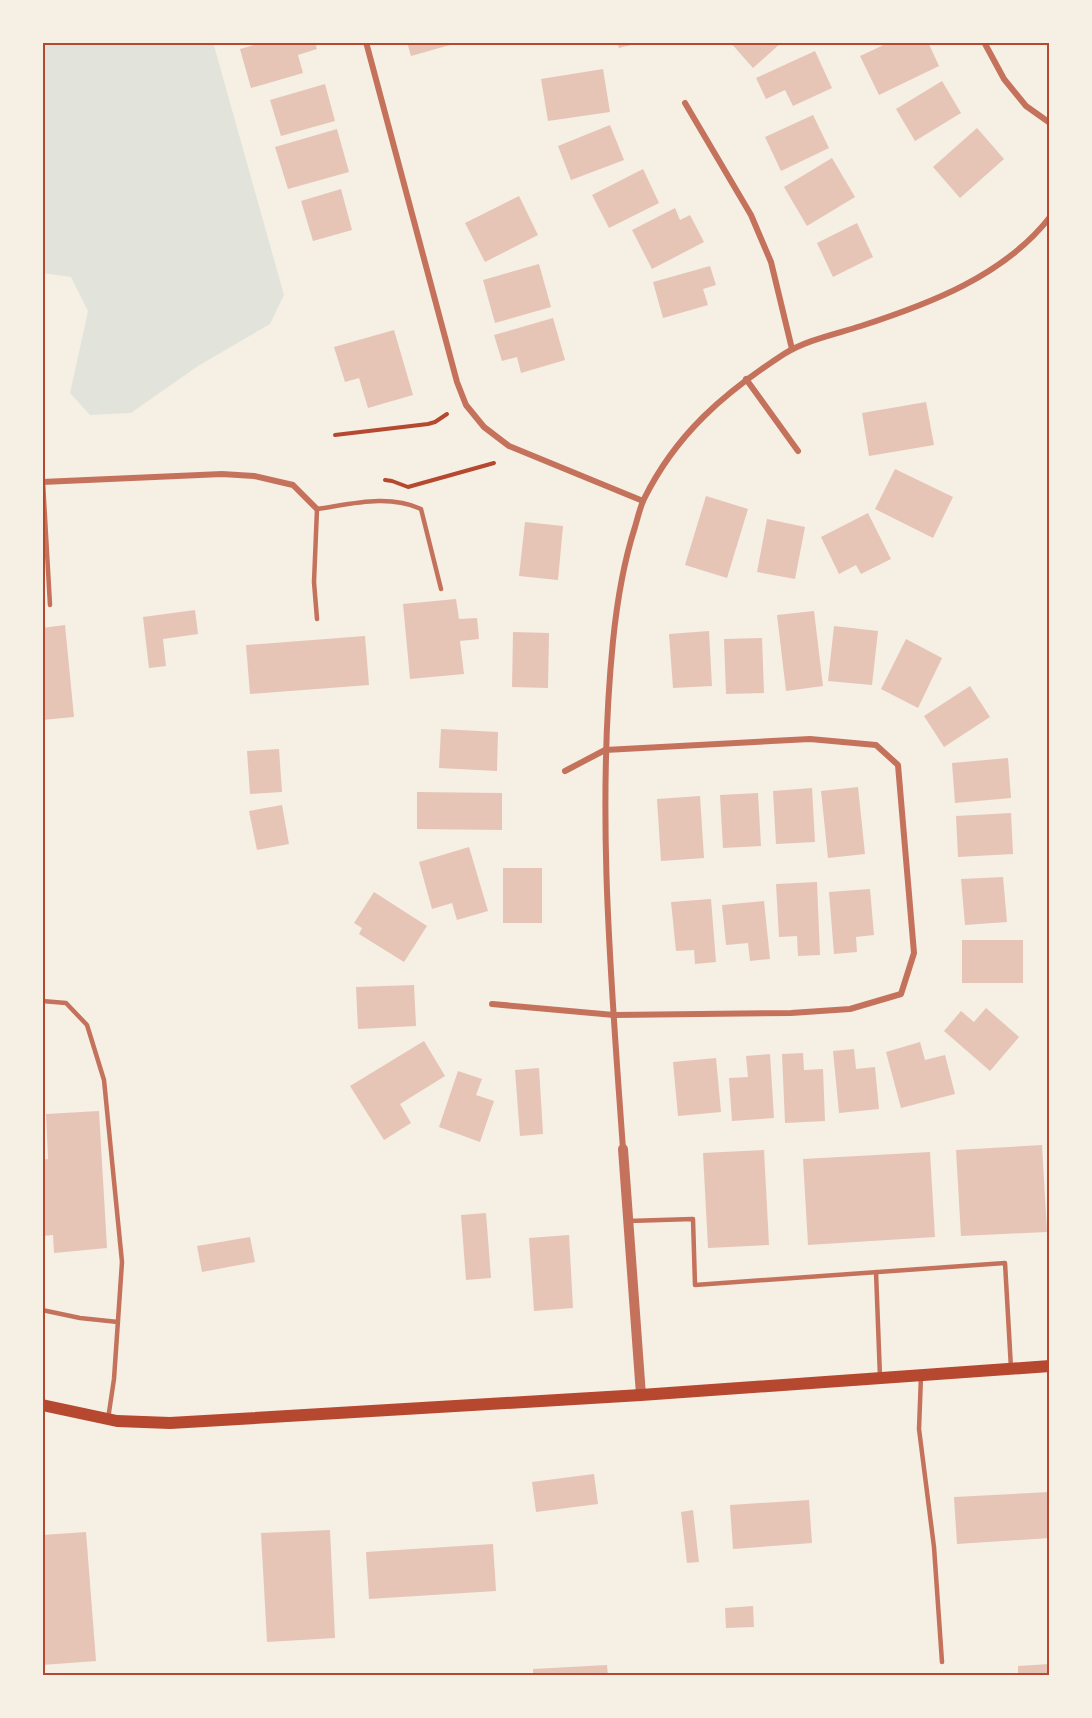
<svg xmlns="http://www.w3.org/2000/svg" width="1092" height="1718" viewBox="0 0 1092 1718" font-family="'Source Serif 4',serif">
<rect width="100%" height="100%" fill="#f6efe4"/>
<polygon fill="#e2e4dc" points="42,42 213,42 284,295 270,324 198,366 131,413 90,415 70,393 88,311 71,277 42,273"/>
<g fill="#e6c5b7">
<polygon points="265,42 315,42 317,49 298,55 303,73 251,88 240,49"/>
<polygon points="407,42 457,42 457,43 411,56"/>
<polygon points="617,42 639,42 639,43 619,48"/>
<polygon points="730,42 782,42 753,68"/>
<polygon points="890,42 928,42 939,66 879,95 860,56"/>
<polygon points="815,51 832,88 793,106 785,90 766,99 756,78"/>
<polygon points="603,69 610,112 548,121 541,79"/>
<polygon points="942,81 961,113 915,141 896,109"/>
<polygon points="325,84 335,121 281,136 270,100"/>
<polygon points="813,115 829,148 781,171 765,137"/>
<polygon points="610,125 624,160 571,180 558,146"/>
<polygon points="977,128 1004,159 960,198 933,167"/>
<polygon points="337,129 349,172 288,189 275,147"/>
<polygon points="832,158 855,197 807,226 784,187"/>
<polygon points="643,169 659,203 609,228 592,195"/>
<polygon points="341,189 352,230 313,241 301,201"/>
<polygon points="519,196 538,235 485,262 465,223"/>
<polygon points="675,208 680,220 690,215 704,242 652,269 632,230"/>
<polygon points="857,223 873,257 833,277 817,243"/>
<polygon points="539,264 551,307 495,323 483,280"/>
<polygon points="710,266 716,285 703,289 708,305 663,318 653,282"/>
<polygon points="553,318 565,360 521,373 517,357 502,361 494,335"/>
<polygon points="394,330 413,395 368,408 359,378 345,382 334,347"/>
<polygon points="926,402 934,445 869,456 862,413"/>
<polygon points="895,469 953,497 933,538 875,509"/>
<polygon points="706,496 748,509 727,578 685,565"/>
<polygon points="868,513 891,559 861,574 856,565 839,574 821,537"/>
<polygon points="767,519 805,527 795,579 757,572"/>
<polygon points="525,522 563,526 558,580 519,576"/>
<polygon points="456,599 459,619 477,618 479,639 460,641 464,674 410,679 403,604"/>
<polygon points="195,610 198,634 163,639 166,666 149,668 143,617"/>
<polygon points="814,611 823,686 786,691 777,615"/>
<polygon points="65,625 74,717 42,720 42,628"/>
<polygon points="834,626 878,631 872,685 828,681"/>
<polygon points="709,631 712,686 673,688 669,634"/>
<polygon points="513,632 549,633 548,688 512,687"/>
<polygon points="365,636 369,685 250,694 246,645"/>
<polygon points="762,638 764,693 726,694 724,639"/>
<polygon points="906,639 942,658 918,708 881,689"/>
<polygon points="970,686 990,717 944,747 924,716"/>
<polygon points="441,729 498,732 497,771 439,768"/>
<polygon points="279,749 282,792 250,794 247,751"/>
<polygon points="1008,758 1011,798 955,803 952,763"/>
<polygon points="858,787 865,854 828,858 821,791"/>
<polygon points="812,788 815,842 776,844 773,791"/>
<polygon points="417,792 502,793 502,830 417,829"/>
<polygon points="758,793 761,846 723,848 720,795"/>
<polygon points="700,796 704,858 661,861 657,799"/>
<polygon points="282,805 289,844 257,850 249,811"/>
<polygon points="1011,813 1013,854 958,857 956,816"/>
<polygon points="469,847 488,911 457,920 452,903 432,909 419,862"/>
<rect x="503" y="868" width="39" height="55"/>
<polygon points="1003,877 1007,922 965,925 961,879"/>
<polygon points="817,882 820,955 798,956 797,936 779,937 776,884"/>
<polygon points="870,889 874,935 856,937 857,952 834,954 829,892"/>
<polygon points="374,892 427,926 404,962 359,934 362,928 354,923"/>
<polygon points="711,899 716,962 695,964 694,950 676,951 671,902"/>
<polygon points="764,901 770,959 750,961 748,943 726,945 722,905"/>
<rect x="962" y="940" width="61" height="43"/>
<polygon points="414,985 416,1026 358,1029 356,987"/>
<polygon points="986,1008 1019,1037 990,1071 944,1031 961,1011 974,1022"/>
<polygon points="424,1041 445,1076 400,1104 411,1123 384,1140 350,1086"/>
<polygon points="920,1042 925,1060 945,1055 955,1094 901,1108 886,1052"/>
<polygon points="854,1049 856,1069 875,1067 879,1109 839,1113 833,1051"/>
<polygon points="803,1053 804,1070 823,1069 825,1121 785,1123 782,1054"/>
<polygon points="770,1054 774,1118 732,1121 729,1078 748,1077 746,1056"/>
<polygon points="716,1058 721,1112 678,1116 673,1062"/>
<polygon points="539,1068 543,1134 520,1136 515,1070"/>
<polygon points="458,1071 482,1079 476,1095 494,1101 480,1142 439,1127"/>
<polygon points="99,1111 107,1248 54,1253 53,1235 42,1236 42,1160 48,1159 46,1114"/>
<polygon points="1042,1145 1047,1232 961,1236 956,1150"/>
<polygon points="764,1150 769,1245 708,1248 703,1153"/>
<polygon points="930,1152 935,1237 808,1245 803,1159"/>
<polygon points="486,1213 491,1278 466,1280 461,1215"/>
<polygon points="569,1235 573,1308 534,1311 529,1238"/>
<polygon points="250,1237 255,1262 202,1272 197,1246"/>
<polygon points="594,1474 598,1504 536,1512 532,1482"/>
<polygon points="1049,1492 1050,1538 957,1544 954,1497"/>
<polygon points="809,1500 812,1543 733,1549 730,1505"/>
<polygon points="693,1510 699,1562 687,1563 681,1512"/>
<polygon points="330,1530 335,1638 267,1642 261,1533"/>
<polygon points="86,1532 96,1661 42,1665 42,1535"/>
<polygon points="493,1544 496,1591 369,1599 366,1552"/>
<polygon points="753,1606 754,1627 726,1628 725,1608"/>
<polygon points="1050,1664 1050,1676 1018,1676 1018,1666"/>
<polygon points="607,1665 608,1676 533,1676 533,1669"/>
</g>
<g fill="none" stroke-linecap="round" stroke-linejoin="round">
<g stroke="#b5482f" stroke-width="4">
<polyline points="335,435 428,424 435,422 447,414"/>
<polyline points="385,480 392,481 408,487 494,463"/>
</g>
<g stroke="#c5725c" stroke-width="4.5">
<polyline points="43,482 50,605"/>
<path d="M 317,619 L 314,582 L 317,509 C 352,504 388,494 421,509 L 441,589"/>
<polyline points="42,1001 66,1003 87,1025 104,1080 122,1262 114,1379 108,1419"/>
<polyline points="628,1221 693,1219 695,1285 1005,1263 1011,1368"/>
<polyline points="876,1272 880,1377"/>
<polyline points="42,1310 80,1318 118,1322"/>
<polyline points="921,1376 919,1429 934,1547 942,1662"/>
</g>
<g stroke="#c5725c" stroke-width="6">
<polyline points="366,42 457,382 466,405 484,427 509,446 643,501"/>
<polyline points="984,42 1004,79 1026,106 1050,123"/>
<polyline points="685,103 751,215 771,262 792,349"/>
<polyline points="746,379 798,451"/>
<polyline points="42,482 222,474 254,476 293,485 317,509"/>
<polyline points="492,1004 614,1015 791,1013 850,1009 901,994 914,953 898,765 876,745 810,739 605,750 565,771"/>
<path d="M 623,1149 C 611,980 596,810 613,641 C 617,602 623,564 635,527 C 638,517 640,507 644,499 C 676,434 724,393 784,354 C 806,340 836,334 861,326 C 929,304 1004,276 1050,217"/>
</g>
<polyline stroke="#c5725c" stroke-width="10" points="623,1149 641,1395"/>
<polyline stroke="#b5482f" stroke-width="12" points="42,1405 117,1421 170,1423 641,1395 1050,1366"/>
</g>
<rect width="1092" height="1718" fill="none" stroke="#f6efe4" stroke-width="87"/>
<rect x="44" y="44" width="1004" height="1630" fill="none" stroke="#b5482f" stroke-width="2"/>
</svg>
